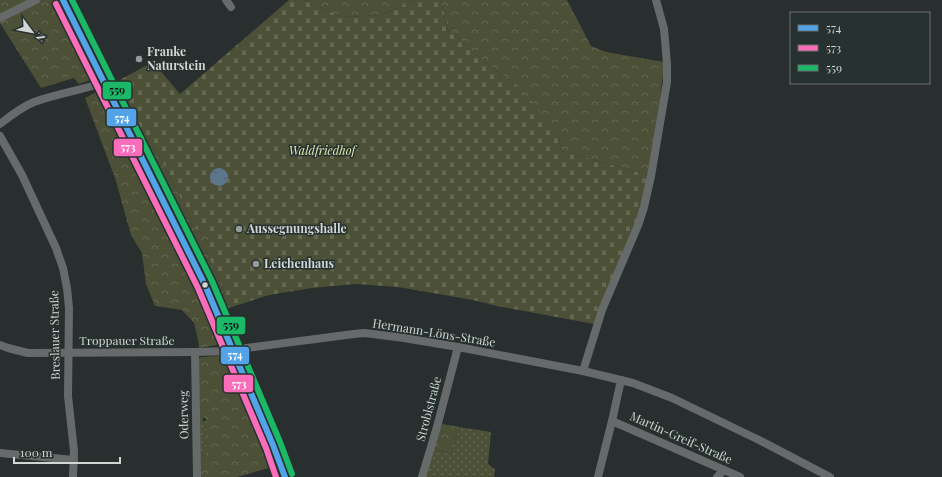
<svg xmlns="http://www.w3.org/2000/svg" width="942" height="477" viewBox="0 0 942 477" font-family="'Playfair Display',serif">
<defs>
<pattern id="grass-dots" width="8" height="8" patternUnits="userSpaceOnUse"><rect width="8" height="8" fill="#4b5037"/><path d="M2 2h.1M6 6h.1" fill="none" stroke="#646853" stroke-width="1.8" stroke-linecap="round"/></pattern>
<pattern id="forest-crowns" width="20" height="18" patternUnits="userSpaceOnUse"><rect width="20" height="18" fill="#4b5037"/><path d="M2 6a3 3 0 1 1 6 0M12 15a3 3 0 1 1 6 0" fill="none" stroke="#646853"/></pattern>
<pattern id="cemetery-stones" width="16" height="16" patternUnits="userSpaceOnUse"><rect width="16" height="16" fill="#4b5037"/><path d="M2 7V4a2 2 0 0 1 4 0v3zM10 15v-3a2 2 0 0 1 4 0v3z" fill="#646853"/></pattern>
<pattern id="water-ripples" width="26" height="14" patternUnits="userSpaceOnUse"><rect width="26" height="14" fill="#5c768b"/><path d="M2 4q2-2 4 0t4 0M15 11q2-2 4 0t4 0" fill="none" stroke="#50606d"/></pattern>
</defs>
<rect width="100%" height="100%" fill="#292f2e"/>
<g fill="url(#grass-dots)">
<polygon points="199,417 202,417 203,421 206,421 206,453 200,458"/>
<polygon points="459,427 491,432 488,463 490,466 495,469 494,477 425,477 434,449 451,454"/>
</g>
<g fill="url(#forest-crowns)">
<polygon points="0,0 30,0 0,15"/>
<polygon points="39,0 56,0 93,79 79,84 74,78 41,88 0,23 0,20"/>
<polygon points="304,0 414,0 381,15 343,17"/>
<polygon points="441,0 567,0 591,46 606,52 664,62 660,101 648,175 562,151 557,134 514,84 481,59 447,29"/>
<polygon points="112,84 144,146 155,147 196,229 210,238 204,246 224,291 221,306 231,331 221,338 223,344 199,348 198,339 194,323 182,310 155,306 146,284 142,253 131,235 115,178 85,98"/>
<polygon points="223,356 228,358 232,363 266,441 276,466 237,477 200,477 200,458 206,453 206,418 199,417 199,359 201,357"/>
<polygon points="442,424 459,427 451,454 434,449"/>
</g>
<path fill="url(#cemetery-stones)" d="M 289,0 L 304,0 L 343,17 L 381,15 L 414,0 L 441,0 L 447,29 L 481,59 L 514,84 L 534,104 L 557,134 L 562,151 L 648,175 C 640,225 617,269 596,315 L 594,324 L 497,306 L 473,300 L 398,287 L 355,284 L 312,288 L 269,295 L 222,310 L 221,306 L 224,291 L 204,246 L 210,238 L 196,229 L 155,147 L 144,146 L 112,84 L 153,62 L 180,94 Z"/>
<circle fill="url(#water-ripples)" cx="219" cy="177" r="9"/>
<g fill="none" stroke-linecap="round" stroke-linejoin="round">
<g stroke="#676a6a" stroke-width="8">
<polyline points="226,0 231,7"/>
<polyline points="0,18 36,0"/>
<path d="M 0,124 C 10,116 22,107 34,102 C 56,94 81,90 103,83"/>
<polyline points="0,136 22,175 56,248 63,268 67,288 69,308 68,396 74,451 73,477"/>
<polyline points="0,345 8,348 28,353 195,352 232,351 239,349 354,334 365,333 404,338 458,347 583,371 633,383 672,398 759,440 830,477"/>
<polyline points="195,352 197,477"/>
<polyline points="583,371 602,310 639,223 644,207 651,176 667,82 667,64 664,29 656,0"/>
<polyline points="612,421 740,477"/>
<polyline points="0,453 74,460"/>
<polyline points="422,477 437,427 458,347"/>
<polyline points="598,477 612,421 621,380"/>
<polyline points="717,477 724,470"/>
</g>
<polyline stroke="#676a6a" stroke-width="10" points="63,0 92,59 205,285 273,445 285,477"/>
<g stroke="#27312f" stroke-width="9">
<polyline id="bus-1" points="63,0 205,285 273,445 285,477"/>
</g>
<g stroke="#27312f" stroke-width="9">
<polyline id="bus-2" points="56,4 198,288 266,448 276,477"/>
</g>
<g stroke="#27312f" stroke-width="9">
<polyline id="bus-3" points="72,0 212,281 280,442 292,474"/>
</g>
<use href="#bus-1" stroke="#53a3e8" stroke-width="6"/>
<use href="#bus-2" stroke="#fb6dba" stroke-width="6"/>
<use href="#bus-3" stroke="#1ab867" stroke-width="6"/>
</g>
<g fill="#969c9b" stroke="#27312f" stroke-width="1.5">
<circle cx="139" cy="59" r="4"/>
<circle cx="239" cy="229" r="4"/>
<circle cx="256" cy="264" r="4"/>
</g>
<circle fill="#d1d7d5" stroke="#27312f" stroke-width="1.5" cx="205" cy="285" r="3.5"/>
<g text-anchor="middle" stroke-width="3" stroke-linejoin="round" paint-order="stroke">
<g font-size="12" font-weight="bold" fill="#d1d7d5" stroke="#27312f" text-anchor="start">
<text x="147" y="56">Franke<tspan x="147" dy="14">Naturstein</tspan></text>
<text x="247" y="233">Aussegnungshalle</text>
<text x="264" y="268">Leichenhaus</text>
</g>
<g font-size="12" font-style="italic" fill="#e0eaae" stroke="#27312f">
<text x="322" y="155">Waldfriedhof</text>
</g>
<g font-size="12" fill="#d1d7d5" stroke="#27312f">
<text transform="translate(434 333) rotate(9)" y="4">Hermann-Löns-Straße</text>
<text transform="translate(55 335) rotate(-91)" y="4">Breslauer Straße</text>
<text x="127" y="345">Troppauer Straße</text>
<text transform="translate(429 409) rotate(-75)" y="4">Stroblstraße</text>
<text transform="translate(184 415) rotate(-91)" y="4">Oderweg</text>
<text transform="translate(681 438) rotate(24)" y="4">Martin-Greif-Straße</text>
</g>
</g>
<g stroke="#27312f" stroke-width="1.5">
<rect x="102" y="81" width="30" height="19" rx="4" fill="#1ab867"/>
<rect x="106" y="108" width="31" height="19" rx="4" fill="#53a3e8"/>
<rect x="113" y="138" width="30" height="19" rx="4" fill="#fb6dba"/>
<rect x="216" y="316" width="30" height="19" rx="4" fill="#1ab867"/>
<rect x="220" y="346" width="30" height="19" rx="4" fill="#53a3e8"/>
<rect x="223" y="374" width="31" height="19" rx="4" fill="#fb6dba"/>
</g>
<g font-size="11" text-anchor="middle" font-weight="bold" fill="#fff">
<text x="122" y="122">574</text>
<text x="128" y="151">573</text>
<text x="235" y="359">574</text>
<text x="239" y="388">573</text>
</g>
<g font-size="11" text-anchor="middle" font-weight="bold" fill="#111">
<text x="117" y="94">559</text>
<text x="231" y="329">559</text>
</g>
<rect x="790" y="12" width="140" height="72" fill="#27312f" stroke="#6b7371"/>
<rect x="798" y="25" width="20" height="6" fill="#53a3e8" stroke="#6b7371"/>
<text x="826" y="32" font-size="12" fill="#d1d7d5">574</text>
<rect x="798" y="45" width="20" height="6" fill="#fb6dba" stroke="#6b7371"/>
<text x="826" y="52" font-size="12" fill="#d1d7d5">573</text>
<rect x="798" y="65" width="20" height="6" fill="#1ab867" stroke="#6b7371"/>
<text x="826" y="72" font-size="12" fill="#d1d7d5">559</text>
<g transform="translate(32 32) rotate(122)" stroke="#27312f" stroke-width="3" paint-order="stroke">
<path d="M0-3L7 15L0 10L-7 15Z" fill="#d1d7d5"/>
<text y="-6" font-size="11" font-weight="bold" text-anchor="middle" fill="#d1d7d5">N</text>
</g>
<path d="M14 457v6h106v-6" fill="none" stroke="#d1d7d5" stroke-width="2"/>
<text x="20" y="457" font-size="12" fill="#d1d7d5" stroke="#27312f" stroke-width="3" paint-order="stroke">100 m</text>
</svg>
